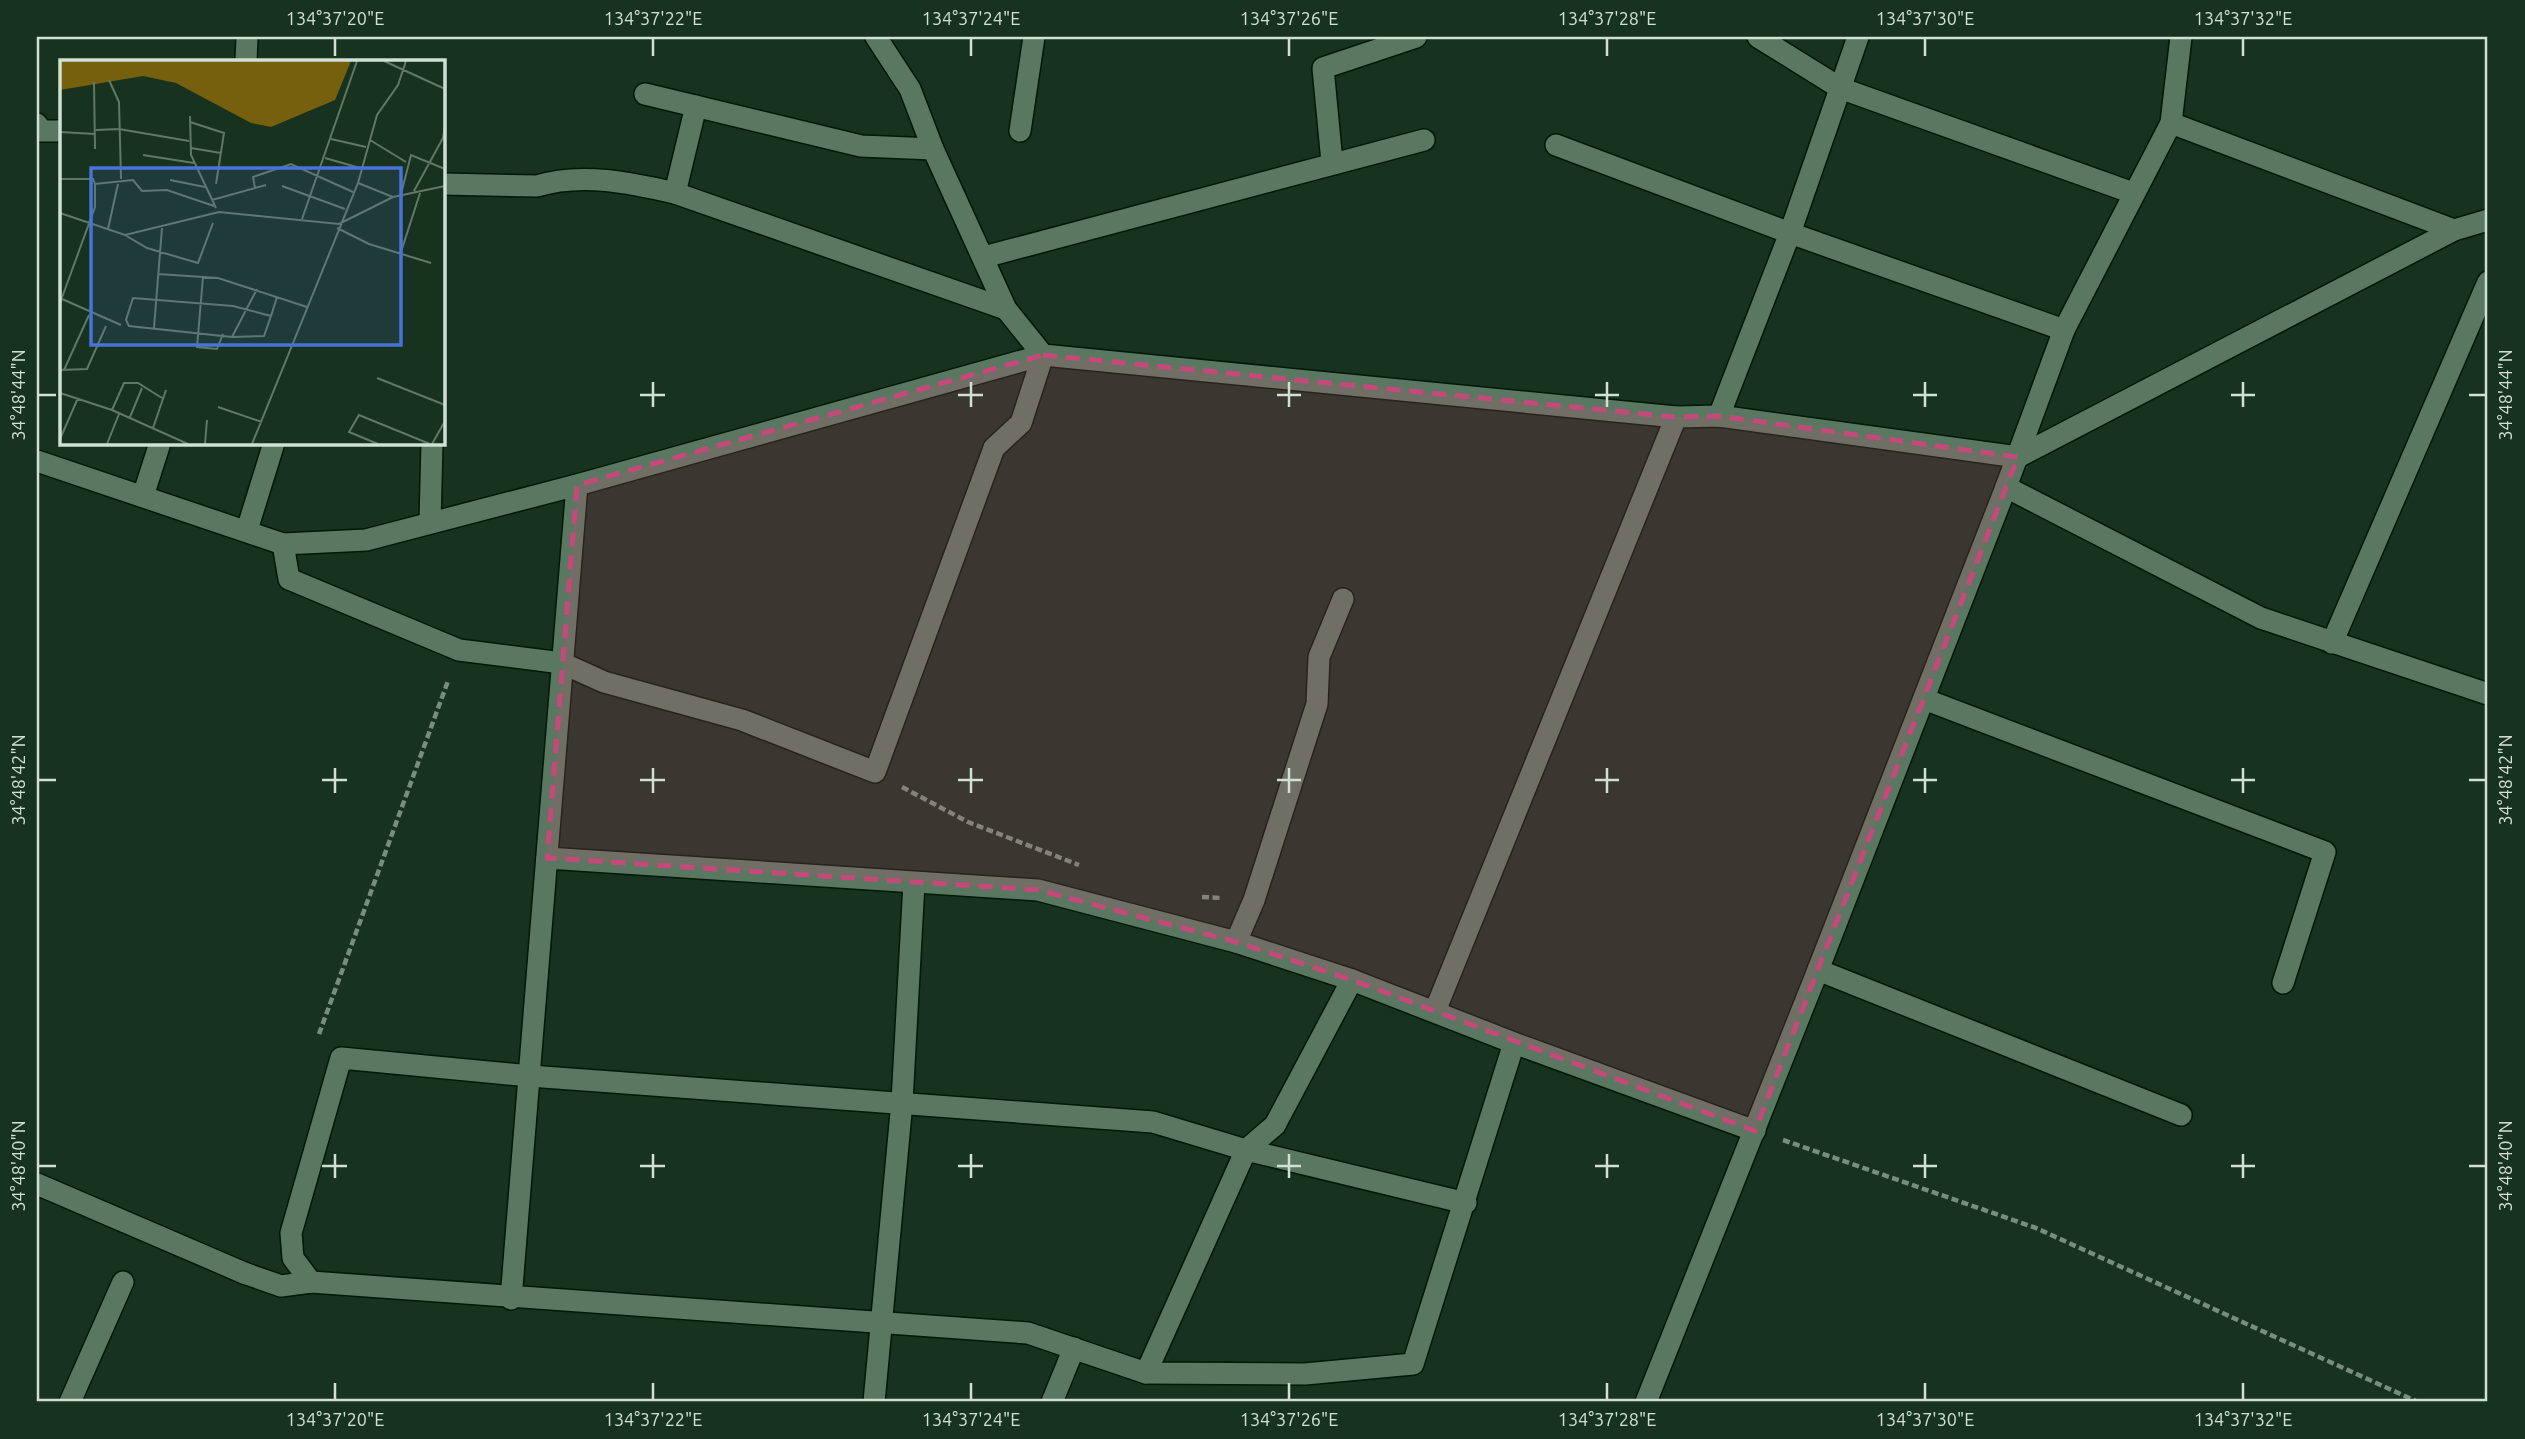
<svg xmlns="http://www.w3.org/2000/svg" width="2525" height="1439" viewBox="0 0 2525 1439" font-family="Ubuntu,sans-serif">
<rect width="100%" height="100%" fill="#17321e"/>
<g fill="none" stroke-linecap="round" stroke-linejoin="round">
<g stroke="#011907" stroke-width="24">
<g id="service">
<polyline points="994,448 1021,423 1043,355"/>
<polyline points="430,523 432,443"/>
<polyline points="247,530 274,443"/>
<polyline points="2332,643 2488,282"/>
<polyline points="1924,699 2325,852 2283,983"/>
<polyline points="1236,942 1254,900 1317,704 1319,657 1343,599"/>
<polyline points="1818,970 2181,1115"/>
<polyline points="1435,1011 1676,417"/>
<polyline points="244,1273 281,1286 311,1282"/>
</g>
</g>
<g stroke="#011907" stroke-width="24">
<g id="minor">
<polyline points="876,37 910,89 933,149 1006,309 1043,355"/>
<polyline points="1758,37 1840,88 2133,193"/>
<polyline points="246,61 247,37"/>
<polyline points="645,94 861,146 933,149"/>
<polyline points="2171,123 2454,230"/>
<polyline points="37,124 40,131 61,131"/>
<polyline points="1020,131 1034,37"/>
<polyline points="1556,145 1790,233 2064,330"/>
<polyline points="1332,162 1323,68 1416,37"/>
<path d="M 443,184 L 537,186 C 581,172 632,183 675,193 L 1006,309"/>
<polyline points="675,193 696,106"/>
<polyline points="984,257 1424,140"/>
<polyline points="1719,416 1790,233 1858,37"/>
<polyline points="37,461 283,544 366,540 577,485 1043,355 1676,417 1719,416 2018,457 2454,230 2488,220"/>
<polyline points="2006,487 2261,618 2488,694"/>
<polyline points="143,496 160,443"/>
<polyline points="283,544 289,579 459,650 562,663 604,682 742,720 875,772 994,448"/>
<polyline points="547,858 1038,890 1236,942 1352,980 1514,1043 1755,1131"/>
<polyline points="37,1184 244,1273"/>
<polyline points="1466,1203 1246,1150 1153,1122 530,1076 341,1058 291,1233 293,1258 311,1282 1028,1333 1146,1373 1305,1374 1413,1364 1514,1043"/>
<polyline points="511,1299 577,485"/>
<polyline points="1146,1373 1246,1150 1275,1125 1352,980"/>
<polyline points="70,1402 123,1282"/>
<polyline points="874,1402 902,1102 914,883"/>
<polyline points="1052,1402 1074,1348"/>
<polyline points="1646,1402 1818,970 2006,487 2064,330 2171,123 2181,37"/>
</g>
</g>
<g stroke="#788e7d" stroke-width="4.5" stroke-dasharray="7 3.5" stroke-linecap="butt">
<polyline points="902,787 968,822 1079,865"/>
<polyline points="1202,897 1222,898"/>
<polyline points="319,1034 448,681"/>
<polyline points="1783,1140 2036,1228 2418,1402"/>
</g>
<use href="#service" stroke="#5a7861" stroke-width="21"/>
<use href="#minor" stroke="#5a7861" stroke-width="21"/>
</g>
<path fill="#c64a79" fill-opacity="0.2" stroke="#c64a79" stroke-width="5" stroke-dasharray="14 9" stroke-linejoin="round" d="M 1043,355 L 1676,417 L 1719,416 L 2018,457 L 1755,1131 L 1352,980 L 1236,942 L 1038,890 L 547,858 L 577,485 Z"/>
<path fill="none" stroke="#d0e0d3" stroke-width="2.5" d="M 335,38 L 335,56M 653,38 L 653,56M 971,38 L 971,56M 1289,38 L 1289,56M 1607,38 L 1607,56M 1925,38 L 1925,56M 2243,38 L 2243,56M 653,382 L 653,407M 971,382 L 971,407M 1289,382 L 1289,407M 1607,382 L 1607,407M 1925,382 L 1925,407M 2243,382 L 2243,407M 38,395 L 56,395M 640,395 L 665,395M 958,395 L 983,395M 1277,395 L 1301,395M 1595,395 L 1619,395M 1913,395 L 1937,395M 2231,395 L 2255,395M 2469,395 L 2486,395M 335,768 L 335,793M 653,768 L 653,793M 971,768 L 971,793M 1289,768 L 1289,793M 1607,768 L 1607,793M 1925,768 L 1925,793M 2243,768 L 2243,793M 38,780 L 56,780M 322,780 L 347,780M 640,780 L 665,780M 958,780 L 983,780M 1277,780 L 1301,780M 1595,780 L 1619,780M 1913,780 L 1937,780M 2231,780 L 2255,780M 2469,780 L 2486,780M 335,1154 L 335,1178M 653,1154 L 653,1178M 971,1154 L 971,1178M 1289,1154 L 1289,1178M 1607,1154 L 1607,1178M 1925,1154 L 1925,1178M 2243,1154 L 2243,1178M 38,1166 L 56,1166M 322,1166 L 347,1166M 640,1166 L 665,1166M 958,1166 L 983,1166M 1277,1166 L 1301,1166M 1595,1166 L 1619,1166M 1913,1166 L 1937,1166M 2231,1166 L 2255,1166M 2469,1166 L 2486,1166M 335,1383 L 335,1400M 653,1383 L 653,1400M 971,1383 L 971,1400M 1289,1383 L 1289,1400M 1607,1383 L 1607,1400M 1925,1383 L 1925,1400M 2243,1383 L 2243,1400"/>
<g transform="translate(60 60)">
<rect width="385" height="385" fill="#17321e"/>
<path d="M 0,1 L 291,1 L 275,40 L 211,67 L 191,63 L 116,23 L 83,16 L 0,30 Z" fill="#77600d"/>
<path fill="none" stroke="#617866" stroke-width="2" d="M 324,1 L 385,29M 49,20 L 59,42 L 61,119M 34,22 L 35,89M 130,56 L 131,95 L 156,148M 130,62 L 164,73 L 156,124M 36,70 L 59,69 L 129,81M 0,72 L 35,74M 271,79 L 306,87M 310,80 L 346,102M 131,88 L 161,93M 83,95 L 134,103M 265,98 L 300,108M 0,119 L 33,119 L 35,124 L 73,120 L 82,131 L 107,130 L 154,146M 110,120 L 145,127M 298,123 L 333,137M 222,126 L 285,149M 195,128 L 193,117 L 231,104 L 293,132M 354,131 L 383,78 L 385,66M 341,134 L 351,95 L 385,109M 152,140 L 206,125M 0,153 L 65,175 L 159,152 L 279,164 L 333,137 L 385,126M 242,159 L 297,1M 277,168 L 309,184 L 371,203M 48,169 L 58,124M 65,175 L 87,188 L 138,203 L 153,163M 340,195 L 361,130M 98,214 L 158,218 L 247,247M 143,217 L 137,287 L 157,289 L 163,274M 2,239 L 61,265M 0,243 L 35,147 L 35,124M 211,256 L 173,246 L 73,238 L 66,260 L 69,266 L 172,277 L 204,276 L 211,256 L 217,237M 94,268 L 102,168M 172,277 L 197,229M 0,310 L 27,309 L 46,266M 4,310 L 29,255M 317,318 L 385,345M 0,333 L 52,350 L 128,384M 158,347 L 202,362M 52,350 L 64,323 L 78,323 L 102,338M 70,357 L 82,328M 93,368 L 106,330M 0,379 L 18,338M 47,384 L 59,354M 145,384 L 147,360M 192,384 L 298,123 L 317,55 L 338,25 L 346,1M 318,384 L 289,372 L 299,355 L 370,384M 372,384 L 385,361"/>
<path fill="#4a72d7" fill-opacity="0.15" stroke="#4a72d7" stroke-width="3.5" d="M 31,108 L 341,108 L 341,285 L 31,285 Z"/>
<rect width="385" height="385" fill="none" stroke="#d0e0d3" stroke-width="3.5"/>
</g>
<rect width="2525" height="1439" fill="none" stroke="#17321e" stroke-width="77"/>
<rect x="38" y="38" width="2448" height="1362" fill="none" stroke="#d0e0d3" stroke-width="2.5"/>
<g font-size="18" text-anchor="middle" fill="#d0e0d3">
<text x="335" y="25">134°37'20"E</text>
<text x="653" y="25">134°37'22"E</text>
<text x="971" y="25">134°37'24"E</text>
<text x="1289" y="25">134°37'26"E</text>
<text x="1607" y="25">134°37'28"E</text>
<text x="1925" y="25">134°37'30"E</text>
<text x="2243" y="25">134°37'32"E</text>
<text transform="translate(19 395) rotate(-90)" y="6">34°48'44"N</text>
<text transform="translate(2506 395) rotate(-90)" y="6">34°48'44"N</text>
<text transform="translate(19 780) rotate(-90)" y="6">34°48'42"N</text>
<text transform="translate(2506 780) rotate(-90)" y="6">34°48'42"N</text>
<text transform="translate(19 1166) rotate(-90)" y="6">34°48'40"N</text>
<text transform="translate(2506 1166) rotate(-90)" y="6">34°48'40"N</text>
<text x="335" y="1426">134°37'20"E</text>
<text x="653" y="1426">134°37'22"E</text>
<text x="971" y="1426">134°37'24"E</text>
<text x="1289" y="1426">134°37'26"E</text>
<text x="1607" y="1426">134°37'28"E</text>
<text x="1925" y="1426">134°37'30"E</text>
<text x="2243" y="1426">134°37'32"E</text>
</g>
</svg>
